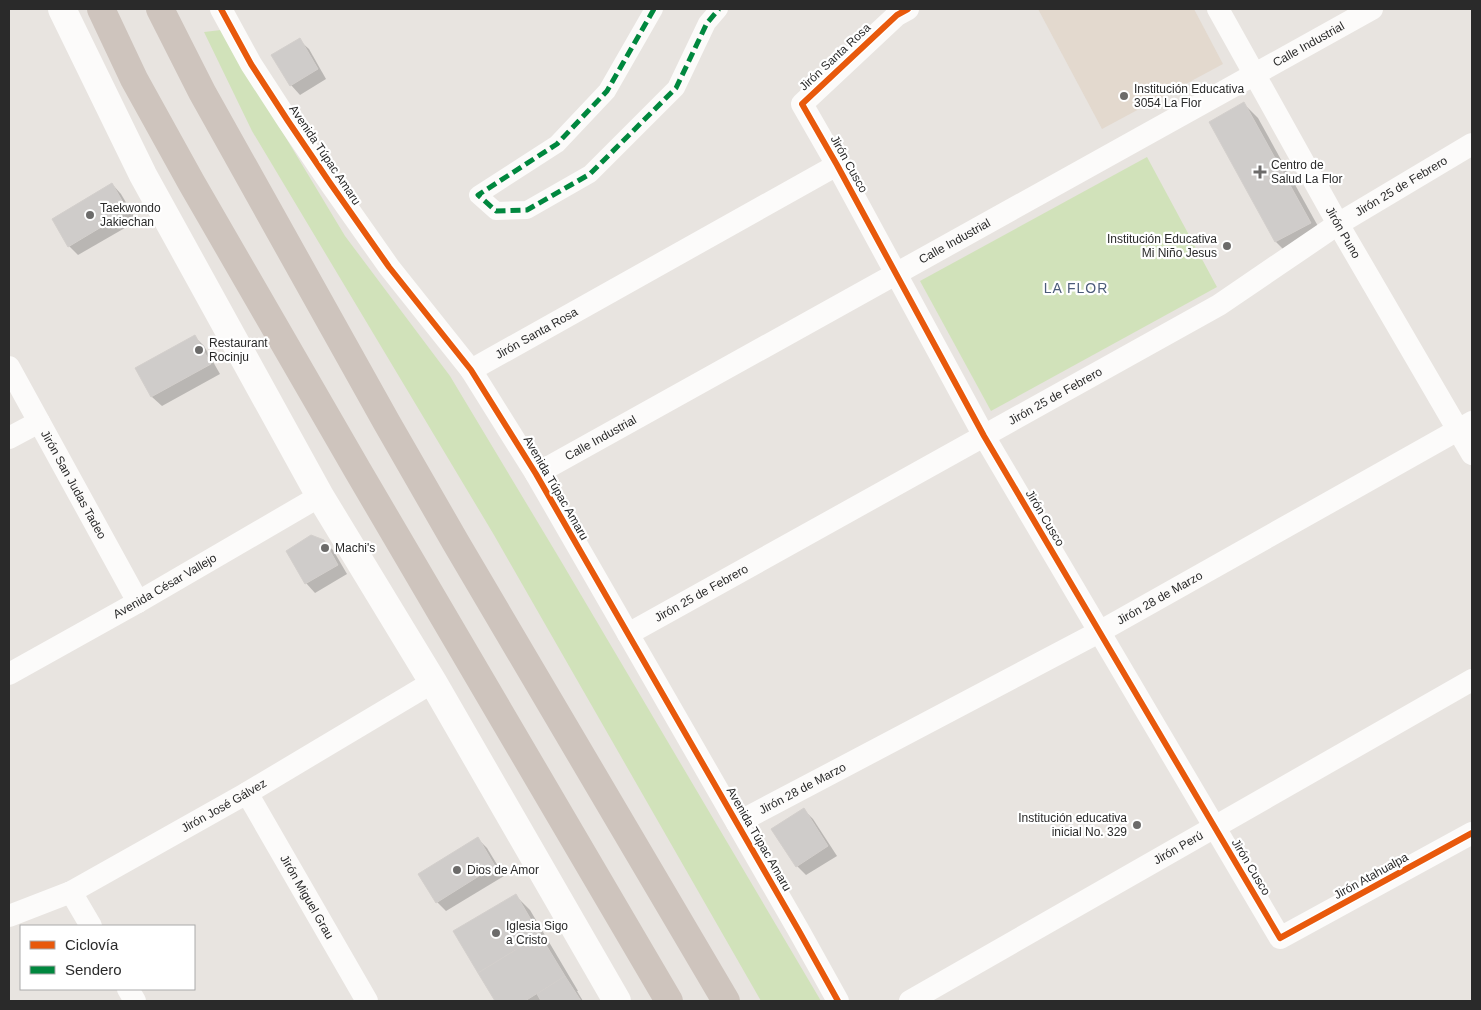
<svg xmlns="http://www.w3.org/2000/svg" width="1481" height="1010" viewBox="0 0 1481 1010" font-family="Helvetica,sans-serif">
<rect width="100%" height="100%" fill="#e8e4e0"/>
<polygon fill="#e3d9ce" points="1038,9 1194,9 1223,64 1102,129"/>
<g fill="#d1e2ba">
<polygon points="221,30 345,236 450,376 558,556 821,1001 761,1001 494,535 252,131 204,32"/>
<polygon points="1147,157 1217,287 991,411 920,281"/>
</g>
<g fill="#0003">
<polygon points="299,40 309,49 326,79 300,95 291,85"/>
<polygon points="1244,104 1258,118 1324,237 1290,256 1276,242 1211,122"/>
<polygon points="112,184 121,194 137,221 78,255 69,246"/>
<polygon points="195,337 204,346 220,374 162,406 152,397 137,368"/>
<polygon points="323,541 333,550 347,574 315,593 306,583"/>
<polygon points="804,810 813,819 837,856 806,875 797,866"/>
<polygon points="478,839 487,848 504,876 446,911 437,902"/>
<polygon points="516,896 530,910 578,991 577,991 583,1001 497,1001 454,932"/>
</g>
<g fill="#cfccca" stroke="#d3cfcc">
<polygon points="300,38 318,69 290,86 271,55"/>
<polygon points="1244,102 1311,223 1275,242 1209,122"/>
<polygon points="112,183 128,211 68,247 52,219"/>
<polygon points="195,335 211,364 151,397 135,368"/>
<polygon points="311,535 324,540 338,565 305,584 286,551"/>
<polygon points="804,808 828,846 796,867 771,829"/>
<polygon points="478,837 495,866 436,903 418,874"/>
<polygon points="516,894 540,935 478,973 453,931"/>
<polygon points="540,935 565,976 525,1001 495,1001 478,973"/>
<polygon points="565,976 581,1001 541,1001 537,994"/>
</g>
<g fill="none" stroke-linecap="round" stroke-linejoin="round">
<polyline stroke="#fcfbfa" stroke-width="18" points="654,9 607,91 557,144 478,195 496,211 527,210 590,174 676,88 707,23 719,9"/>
<g stroke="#fcfbfa" stroke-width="22">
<polyline points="221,9 251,64 288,121 330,183 389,267 471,370 536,474 799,931 838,1001"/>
<polyline points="908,9 897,15 802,104 837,165 984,436 1280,938 1472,833"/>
<path id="s1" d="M 1218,9 L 1338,224 L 1472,454"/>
<path id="s2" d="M 9,367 L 138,602"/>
<path id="s3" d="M 471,370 L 837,165"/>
<polyline points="9,438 39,422"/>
<path id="s4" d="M 536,474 L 1372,9"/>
<path id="s5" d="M 628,634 L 1219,305 L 1338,224 L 1472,144"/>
<path id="s6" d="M 9,674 L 138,602 L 320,496"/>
<path id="s7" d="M 247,793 L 367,1001"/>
<path id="s8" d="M 737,823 L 1099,632 L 1472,422"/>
<polyline points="71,892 91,926"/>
<path id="s9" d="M 9,916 L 71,892 L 247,793 L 433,682"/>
<polyline points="128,989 135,1001"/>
<path id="s10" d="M 910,1001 L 1472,680"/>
</g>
<polyline stroke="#fcfbfa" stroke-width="28" points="62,9 143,175 320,496 433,682 617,1001"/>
<g stroke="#cec4bd" stroke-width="28">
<polyline points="101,9 134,79 191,182 358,471 669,1001"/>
<polyline points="160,9 202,92 387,423 456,543 726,1001"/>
</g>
<polyline stroke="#00873e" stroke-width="5" stroke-dasharray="10 5" stroke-linecap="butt" points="654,9 607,91 557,144 478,195 496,211 527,210 590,174 676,88 707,23 719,9"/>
<g stroke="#fff" stroke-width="9">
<g id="cycleway">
<polyline points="221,9 251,64 288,121 330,183 389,267 471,370 536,474 799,931 838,1001"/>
<polyline points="908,9 897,15 802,104 837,165 984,436 1280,938 1472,833"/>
</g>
</g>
<use href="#cycleway" stroke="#e8590c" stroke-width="6"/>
</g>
<g fill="#6c6b6a" stroke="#fff" stroke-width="2">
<circle cx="1124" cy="96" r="5"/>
<path d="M1257.5 164.5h5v5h5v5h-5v5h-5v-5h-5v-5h5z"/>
<circle cx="90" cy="215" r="5"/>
<circle cx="1227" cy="246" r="5"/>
<circle cx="199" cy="350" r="5"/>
<circle cx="325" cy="548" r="5"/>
<circle cx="1137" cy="825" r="5"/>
<circle cx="457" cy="870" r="5"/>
<circle cx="496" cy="933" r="5"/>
</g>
<g text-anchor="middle" stroke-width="4.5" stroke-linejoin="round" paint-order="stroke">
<g font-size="12" fill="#2a2a2a" stroke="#fff">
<text dy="4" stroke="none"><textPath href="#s4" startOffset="884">Calle Industrial</textPath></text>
<text transform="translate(835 57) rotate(-43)" y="4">Jirón Santa Rosa</text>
<text transform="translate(325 155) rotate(56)" y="4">Avenida Túpac Amaru</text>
<text transform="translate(849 164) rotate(61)" y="4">Jirón Cusco</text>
<text dy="4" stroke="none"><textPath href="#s5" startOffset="894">Jirón 25 de Febrero</textPath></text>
<text dy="4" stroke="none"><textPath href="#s1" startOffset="256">Jirón Puno</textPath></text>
<text dy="4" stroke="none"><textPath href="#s4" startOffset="479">Calle Industrial</textPath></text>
<text dy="4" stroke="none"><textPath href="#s3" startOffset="75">Jirón Santa Rosa</textPath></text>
<text dy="4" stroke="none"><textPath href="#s5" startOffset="489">Jirón 25 de Febrero</textPath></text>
<text dy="4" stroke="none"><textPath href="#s4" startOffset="74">Calle Industrial</textPath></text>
<text dy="4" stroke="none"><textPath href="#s2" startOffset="134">Jirón San Judas Tadeo</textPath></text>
<text transform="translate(556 488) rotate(60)" y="4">Avenida Túpac Amaru</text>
<text transform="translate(1045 518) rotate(59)" y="4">Jirón Cusco</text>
<text dy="4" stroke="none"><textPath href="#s6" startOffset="179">Avenida César Vallejo</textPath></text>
<text dy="4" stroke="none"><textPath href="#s5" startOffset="84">Jirón 25 de Febrero</textPath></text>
<text dy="4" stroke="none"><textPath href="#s8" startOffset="479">Jirón 28 de Marzo</textPath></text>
<text dy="4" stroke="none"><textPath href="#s8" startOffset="74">Jirón 28 de Marzo</textPath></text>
<text dy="4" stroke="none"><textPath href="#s9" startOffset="242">Jirón José Gálvez</textPath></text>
<text transform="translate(759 839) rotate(60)" y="4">Avenida Túpac Amaru</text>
<text dy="4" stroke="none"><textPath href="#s10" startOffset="309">Jirón Perú</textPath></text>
<text transform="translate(1251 867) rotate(59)" y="4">Jirón Cusco</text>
<text transform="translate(1371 876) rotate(-29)" y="4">Jirón Atahualpa</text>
<text dy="4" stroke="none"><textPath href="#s7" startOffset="120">Jirón Miguel Grau</textPath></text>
</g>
<g font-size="12" fill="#2a2a2a" stroke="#fff" text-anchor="start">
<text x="1134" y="93">Institución Educativa<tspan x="1134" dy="14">3054 La Flor</tspan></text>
<text x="1271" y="169">Centro de<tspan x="1271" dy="14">Salud La Flor</tspan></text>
<text x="100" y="212">Taekwondo<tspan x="100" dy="14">Jakiechan</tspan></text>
<text x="1217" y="243" text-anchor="end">Institución Educativa<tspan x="1217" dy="14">Mi Niño Jesus</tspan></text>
<text x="209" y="347">Restaurant<tspan x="209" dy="14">Rocinju</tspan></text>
<text x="335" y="552">Machi's</text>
<text x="1127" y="822" text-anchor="end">Institución educativa<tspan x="1127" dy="14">inicial No. 329</tspan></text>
<text x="467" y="874">Dios de Amor</text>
<text x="506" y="930">Iglesia Sigo<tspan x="506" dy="14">a Cristo</tspan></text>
</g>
<g font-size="14" letter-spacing="1" fill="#4c5c7a" stroke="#fff">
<text x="1076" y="293">LA FLOR</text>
</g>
</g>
<rect width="1481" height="1010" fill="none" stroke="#2a2a2a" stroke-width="20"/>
<rect x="20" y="925" width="175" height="65" fill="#ffffff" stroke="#aaaaaa"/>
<rect x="30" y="941" width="25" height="8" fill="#e8590c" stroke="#aaaaaa"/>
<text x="65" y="950" font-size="15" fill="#2a2a2a">Ciclovía</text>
<rect x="30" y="966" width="25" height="8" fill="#00873e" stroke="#aaaaaa"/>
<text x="65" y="975" font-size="15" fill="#2a2a2a">Sendero</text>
</svg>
